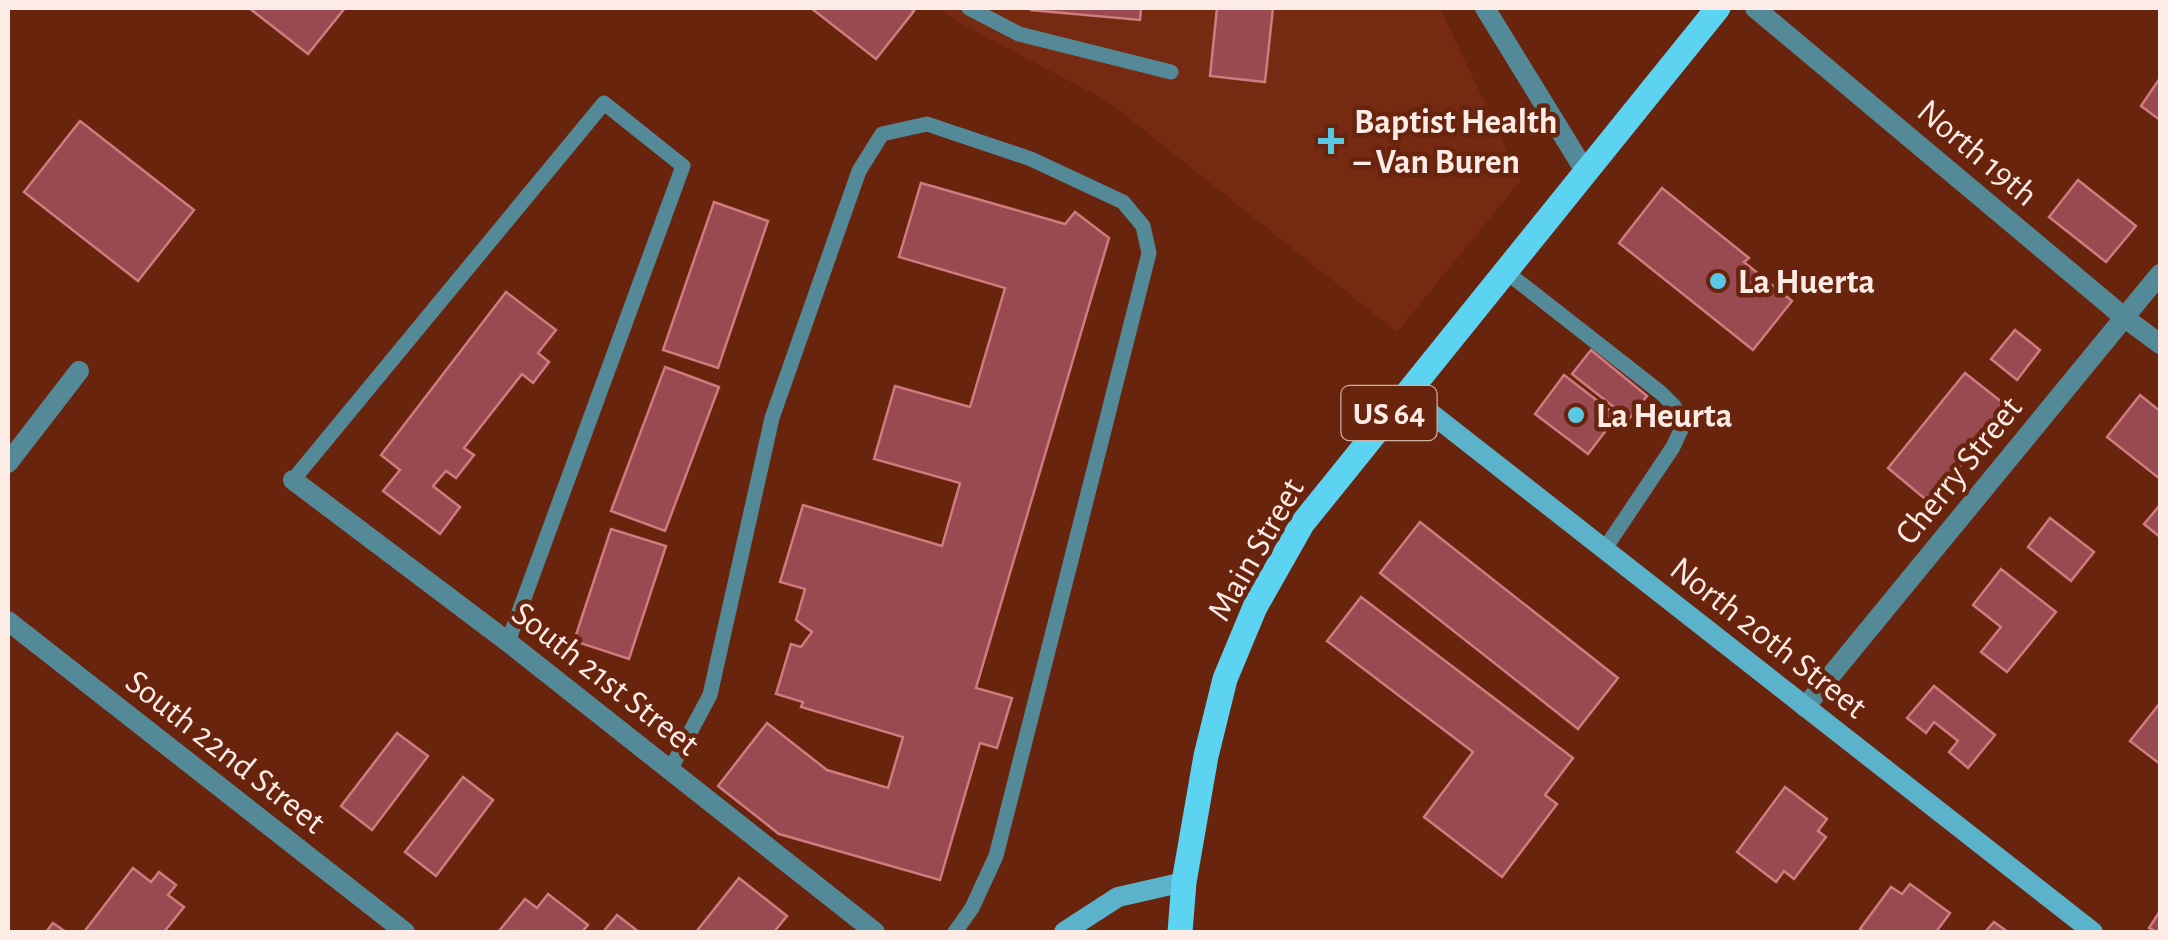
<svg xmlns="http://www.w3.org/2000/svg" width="2168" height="940" viewBox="0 0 2168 940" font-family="'Alegreya Sans',sans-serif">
<rect width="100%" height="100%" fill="#69240e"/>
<polygon fill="#772a12" points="940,8 1440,8 1521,180 1397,332 1109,102 958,22"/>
<g fill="#984a50" stroke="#cf7b7f" stroke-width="2.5">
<polygon points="249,8 345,8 308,54"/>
<polygon points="811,8 909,8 914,11 876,59"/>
<polygon points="1031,8 1141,8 1140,20 1031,10"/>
<polygon points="1217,8 1273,8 1265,82 1210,76"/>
<polygon points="2160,78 2160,120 2141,106"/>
<polygon points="80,121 194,210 138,281 24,192"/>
<polygon points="2078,180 2136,226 2106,262 2049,217"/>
<polygon points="921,183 1065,224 1075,212 1109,238 976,688 1012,698 997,748 980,743 940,880 779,834 718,786 767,723 827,770 888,788 903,737 801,707 803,702 776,694 791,644 801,647 812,632 796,620 805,589 780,582 803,505 942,546 960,483 874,459 895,386 970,407 1005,288 899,257"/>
<polygon points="1662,188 1749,258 1744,262 1792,301 1753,350 1619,243"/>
<polygon points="714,202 768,221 718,368 663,350"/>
<polygon points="506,292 556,330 538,353 549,362 533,383 522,374 464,448 474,455 456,478 446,471 433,486 460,507 440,534 383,491 400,470 381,455"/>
<polygon points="2015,330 2040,350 2017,380 1991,359"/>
<polygon points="1591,350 1647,396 1629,419 1572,374"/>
<polygon points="665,367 719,387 665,531 611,511"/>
<polygon points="1965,373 2008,407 1930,503 1888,468"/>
<polygon points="1564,375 1617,416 1588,454 1535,414"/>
<polygon points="2140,395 2160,411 2160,479 2107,437"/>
<polygon points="2160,505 2160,537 2144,524"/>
<polygon points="2050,518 2094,552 2071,581 2028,547"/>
<polygon points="1420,522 1618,678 1578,729 1380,573"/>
<polygon points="611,529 666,546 629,659 574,641"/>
<polygon points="2001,569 2056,612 2007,672 1981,652 2001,627 1973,605"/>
<polygon points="1361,597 1573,758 1545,795 1557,804 1502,877 1424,817 1473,752 1327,641"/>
<polygon points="1934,686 1995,735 1968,768 1949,752 1958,741 1934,722 1926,733 1907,718"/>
<polygon points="2160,703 2160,764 2130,741"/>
<polygon points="397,733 428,756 372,830 341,806"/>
<polygon points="463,777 493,800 436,876 405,852"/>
<polygon points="1785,787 1827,819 1818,831 1826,837 1794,879 1784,871 1776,882 1737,852"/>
<polygon points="133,868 151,882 159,872 176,885 168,895 184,907 164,932 84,932"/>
<polygon points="739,878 787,916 774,932 696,932"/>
<polygon points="1910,884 1950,913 1936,932 1865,932 1860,929 1891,887 1902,894"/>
<polygon points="548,894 588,925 582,932 499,931 525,899 537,908"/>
<polygon points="2160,911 2160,932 2157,932 2149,928"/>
<polygon points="617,915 639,932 603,932"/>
<polygon points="1994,922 2008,932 1985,932"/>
<polygon points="53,923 66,932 46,932"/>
</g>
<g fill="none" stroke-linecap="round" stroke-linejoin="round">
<g stroke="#548998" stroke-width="15">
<polyline points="969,8 1019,34 1171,72"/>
<polyline points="1505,271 1661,393 1674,406 1684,423 1673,447 1604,550"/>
<polyline points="293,480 604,103 683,166 508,642"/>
<polyline points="670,770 710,695 772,418 859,171 882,134 927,124 1031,159 1123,202 1143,226 1149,253 996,856 972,908 955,932"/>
</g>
<g stroke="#548998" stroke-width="20">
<polyline points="1485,8 1585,171"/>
<polyline points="1755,8 2125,318 2160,344"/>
<polyline points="8,463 79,371"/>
<polyline points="293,480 508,642 875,932"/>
<polyline points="8,621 405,932"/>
<polyline points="1805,707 2160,274"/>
</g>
<g stroke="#5ab3ca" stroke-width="20">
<polyline points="1405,393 2093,932"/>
<polyline points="1064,932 1118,897 1184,882"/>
</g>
<polyline stroke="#5cd3f1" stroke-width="25" points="1180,932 1184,882 1206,756 1225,679 1255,607 1302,524 1718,8"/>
</g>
<g fill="#59c8e4" stroke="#69240e" stroke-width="4">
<path d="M1326 126h10v10h10v10h-10v10h-10v-10h-10v-10h10z"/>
<circle cx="1718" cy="281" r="10"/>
<circle cx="1576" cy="415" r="10"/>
</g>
<g text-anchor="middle" stroke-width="9" stroke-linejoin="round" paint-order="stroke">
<rect fill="#69240e" stroke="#d1afa5" stroke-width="2.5" x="1341.5" y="386" width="95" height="54" rx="8"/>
<g font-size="32" font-weight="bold" fill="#fdebe6">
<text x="1389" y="424">US 64</text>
</g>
<g font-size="35" font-weight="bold" fill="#fdebe6" stroke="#69240e" text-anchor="start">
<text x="1354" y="133">Baptist Health<tspan x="1354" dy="40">– Van Buren</tspan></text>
<text x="1738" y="293">La Huerta</text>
<text x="1596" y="427">La Heurta</text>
</g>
<g font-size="35" fill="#fdebe6" stroke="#69240e">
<text transform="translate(1978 152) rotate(40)" y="12">North 19th</text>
<text transform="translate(1958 470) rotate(-51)" y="12">Cherry Street</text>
<text transform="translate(1255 549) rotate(-60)" y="12">Main Street</text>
<text transform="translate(1769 637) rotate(38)" y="12">North 20th Street</text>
<text transform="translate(606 678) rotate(38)" y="12">South 21st Street</text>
<text transform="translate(226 751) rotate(38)" y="12">South 22nd Street</text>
</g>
</g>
<rect width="2168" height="940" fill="none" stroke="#fdebe6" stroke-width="20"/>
</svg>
